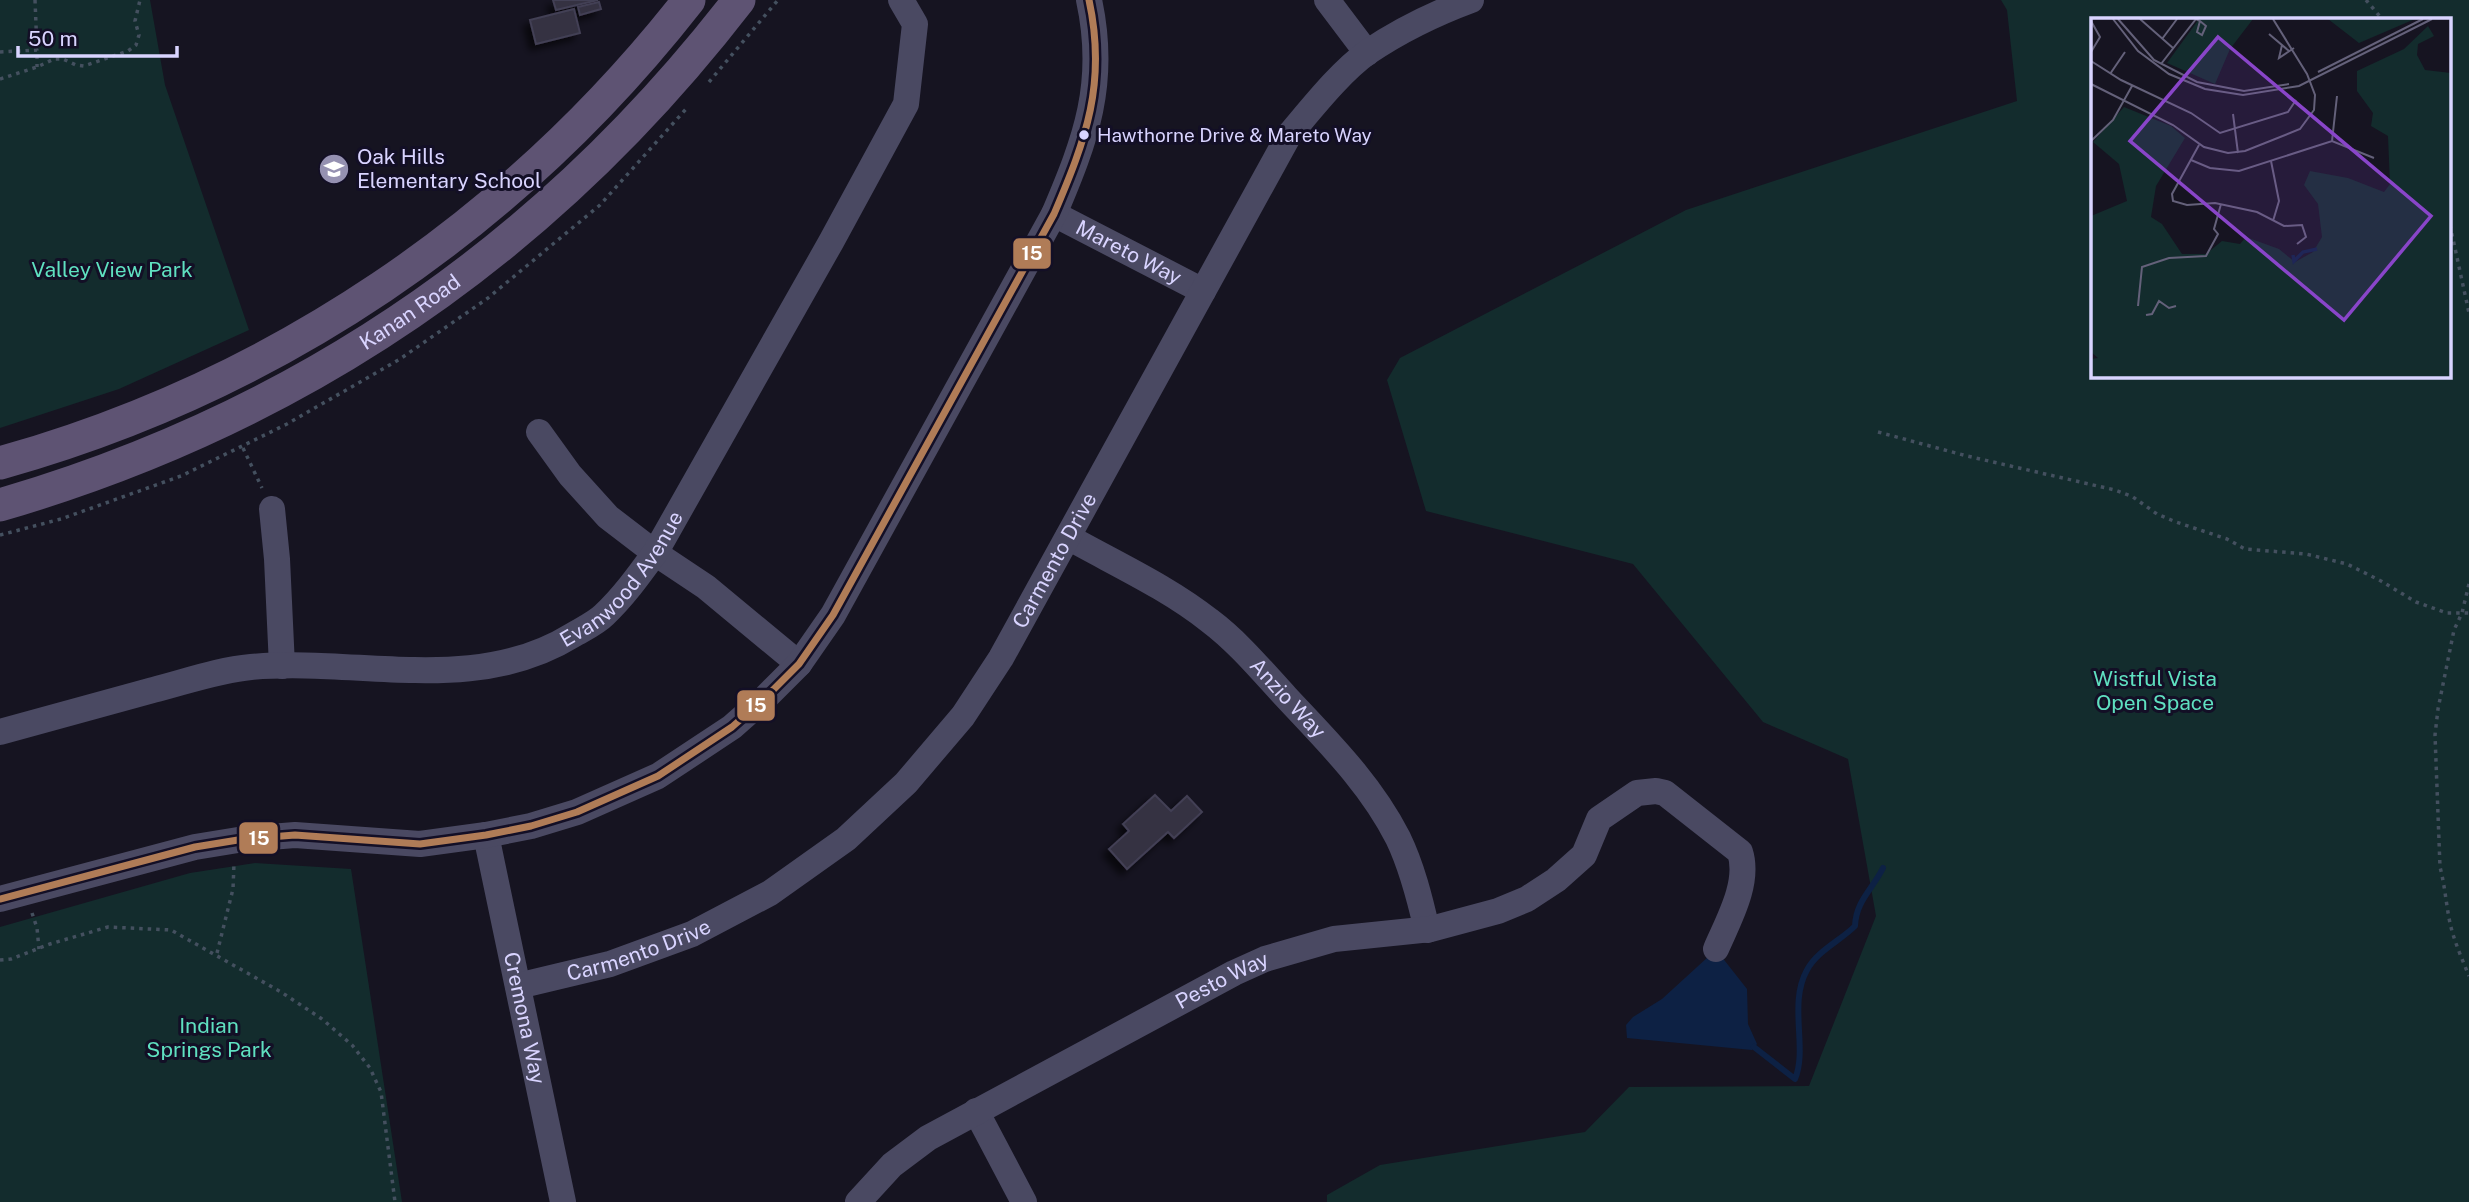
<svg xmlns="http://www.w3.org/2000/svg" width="2469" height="1202" viewBox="0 0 2469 1202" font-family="'Public Sans',sans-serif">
<defs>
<filter id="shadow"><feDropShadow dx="-6" dy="6" stdDeviation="3.5" flood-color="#0009"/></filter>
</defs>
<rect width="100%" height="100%" fill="#161421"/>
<g fill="#132c2d" fill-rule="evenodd">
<polygon points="0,0 150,0 165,85 249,330 119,389 0,428"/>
<path d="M 2001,0 L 2469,0 L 2469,1202 L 1327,1202 L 1327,1195 L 1380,1165 L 1585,1132 L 1629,1087 L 1809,1086 L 1876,916 L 1848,759 L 1763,722 L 1633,564 L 1426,511 L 1387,380 L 1400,358 L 1686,210 L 2017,101 L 2007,10 ZM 2093,19 L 2450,19 L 2450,376 L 2093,376 Z"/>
<polygon points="255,863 351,869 402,1202 0,1202 0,927 190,873"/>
</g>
<polygon fill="#0d2144" points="1721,956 1747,989 1748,1024 1757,1044 1752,1050 1627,1038 1626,1025 1633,1017 1662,999 1708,957"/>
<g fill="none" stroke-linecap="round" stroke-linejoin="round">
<path stroke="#0d2144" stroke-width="6" d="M 1754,1047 L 1795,1079 C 1808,1048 1788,1004 1807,970 C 1817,951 1840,941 1855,926 C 1856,901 1872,890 1883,868"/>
</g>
<g fill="#343243" stroke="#433f54" stroke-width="2" filter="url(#shadow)">
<polygon points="553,0 598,0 556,10"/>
<polygon points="599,2 601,9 580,15 578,7"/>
<polygon points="574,9 580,33 536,44 530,20"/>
<polygon points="1155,795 1171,811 1187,796 1202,812 1174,838 1168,832 1127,869 1109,849 1129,831 1123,824"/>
</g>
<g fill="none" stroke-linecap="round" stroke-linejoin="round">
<g stroke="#44505f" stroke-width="3.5" stroke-dasharray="3.5 5" stroke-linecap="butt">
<polyline points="35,0 37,50"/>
<polyline points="2366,0 2382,19"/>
<polyline points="0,52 37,50 37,67"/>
<polyline points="0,79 37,67 54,59 63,59 76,65 84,66 128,51 136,45 139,35 135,21 140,0"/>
<polyline points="709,82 778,0"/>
<polyline points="2450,115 2450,124"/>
<polyline points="2450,225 2469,313"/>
<polyline points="1878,432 1967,456 2115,490 2133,497 2157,514 2176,522 2227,539 2245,549 2306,554 2347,564 2381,581 2416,602 2447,613 2469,613"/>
<polyline points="243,448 262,488"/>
<polyline points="0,535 61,519 181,476 287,424 400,359 488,298 600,205 686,109"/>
<path d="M 2469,584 L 2462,613 L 2454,630 L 2438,709 L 2435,735 L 2440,867 C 2445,886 2446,904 2450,923 C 2454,941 2462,959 2469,976"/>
<polyline points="32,913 37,928 39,949"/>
<polyline points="217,953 233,889 234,863"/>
<polyline points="0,960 11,959 50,944 108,927 171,930 281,992 322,1019 352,1045 370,1068 381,1092 395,1202"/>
</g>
<g stroke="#4a4962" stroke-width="26">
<polyline points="1327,0 1367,53"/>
<path id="s1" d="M 1054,214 L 1203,291"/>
<polyline points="539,432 570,475 608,517 655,553 706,587 799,664"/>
<polyline points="272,509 277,559 282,666"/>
<path id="s2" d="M 1068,537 C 1116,564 1167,587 1210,621 C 1238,642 1262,671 1286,697 C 1327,741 1370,783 1398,838 C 1412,867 1420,899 1427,930"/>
<path id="s3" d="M 0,732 C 51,718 102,704 153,690 C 185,682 218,670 251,667 C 359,657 475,696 573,635 C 583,629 596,623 604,615 C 624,596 639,575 655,553 L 831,242 L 906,104 L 915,24 L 901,0"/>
<path id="s4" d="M 486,835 L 563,1202"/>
<path d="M 0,899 L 195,847 L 244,839 L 295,835 L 420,844 L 486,835 L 531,826 L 577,812 L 658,776 L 732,727 L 766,697 L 799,664 L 833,615 L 1054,214 C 1086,139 1107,83 1089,0"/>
<path id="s5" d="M 518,986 L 610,964 L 692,934 L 770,893 L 846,839 L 906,783 L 963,716 L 1001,658 L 1289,135 C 1312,108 1340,72 1368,52 C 1399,31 1436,13 1471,0"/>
<polyline points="976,1111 1024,1202"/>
<path id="s6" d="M 858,1202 L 892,1165 L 928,1138 L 1234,973 L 1265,959 L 1334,939 L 1431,929 L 1498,911 L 1527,899 L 1556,880 L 1584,855 L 1599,819 L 1637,793 L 1656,791 L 1665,793 L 1740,852 C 1750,883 1728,921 1716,949"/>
</g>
<g stroke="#5e5373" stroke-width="33">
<path d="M 0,463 C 275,386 513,225 689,0"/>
<path id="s7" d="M 0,505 C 302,417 547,249 739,0"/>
</g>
<g stroke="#130f26" stroke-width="12">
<path id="bus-1" d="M 0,899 L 195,847 L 244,839 L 295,835 L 420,844 L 486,835 L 531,826 L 577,812 L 658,776 L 732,727 L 766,697 L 799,664 L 833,615 L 1054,214 C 1086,139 1107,83 1089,0"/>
</g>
<use href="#bus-1" stroke="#b07c57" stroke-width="7"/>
</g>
<defs>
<g id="school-disc" transform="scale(1.575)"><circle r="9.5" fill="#9591b1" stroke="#130f26"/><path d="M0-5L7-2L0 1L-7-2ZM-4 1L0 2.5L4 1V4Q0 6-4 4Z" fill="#fff"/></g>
</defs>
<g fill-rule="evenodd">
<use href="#school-disc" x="334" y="169"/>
</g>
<circle fill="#d9d4ff" stroke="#130f26" stroke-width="2.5" cx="1084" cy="135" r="6"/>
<g text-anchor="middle" stroke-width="6" stroke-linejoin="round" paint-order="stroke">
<g font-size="19" fill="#d9d4ff" stroke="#130f26" text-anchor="start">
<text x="1097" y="142">Hawthorne Drive &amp; Mareto Way</text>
</g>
<g font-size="21" fill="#d9d4ff" stroke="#130f26" text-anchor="start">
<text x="357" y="164">Oak Hills<tspan x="357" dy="24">Elementary School</tspan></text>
</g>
<g font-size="21" fill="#d9d4ff" stroke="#130f26">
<text dy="7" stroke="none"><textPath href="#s1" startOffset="84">Mareto Way</textPath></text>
<text dy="7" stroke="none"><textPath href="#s7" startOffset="455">Kanan Road</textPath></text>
<text dy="7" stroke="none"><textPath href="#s5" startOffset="714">Carmento Drive</textPath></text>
<text dy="7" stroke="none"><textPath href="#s3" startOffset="663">Evanwood Avenue</textPath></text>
<text dy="7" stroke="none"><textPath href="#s2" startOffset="275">Anzio Way</textPath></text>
<text dy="7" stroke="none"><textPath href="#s5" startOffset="126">Carmento Drive</textPath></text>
<text dy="7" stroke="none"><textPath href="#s6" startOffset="429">Pesto Way</textPath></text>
<text dy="7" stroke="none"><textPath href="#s4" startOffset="187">Cremona Way</textPath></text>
</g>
<g font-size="21" fill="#5fe0c0" stroke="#130f26">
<text x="112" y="277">Valley View Park</text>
<text x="2155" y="686">Wistful Vista<tspan x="2155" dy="24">Open Space</tspan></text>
<text x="209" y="1033">Indian<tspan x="209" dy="24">Springs Park</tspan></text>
</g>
</g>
<g transform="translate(2091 18)">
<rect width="360" height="360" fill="#161421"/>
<path d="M 108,1 L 162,1 L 139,31 L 124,66 L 76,45 ZM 237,1 L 324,1 L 268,25 ZM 337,8 L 343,18 L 327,26 L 326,37 L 334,52 L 360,55 L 360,360 L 0,360 L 0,341 L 7,340 L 0,334 L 0,198 L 36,183 L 28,146 L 2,124 L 33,89 L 80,108 L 94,120 L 65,168 L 60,199 L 71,206 L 91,236 L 115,236 L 131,223 L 149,226 L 155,219 L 188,231 L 204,244 L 222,234 L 231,219 L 227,186 L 213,167 L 219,153 L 257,160 L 293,174 L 299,166 L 297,118 L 280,108 L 282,95 L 266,73 L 266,53 L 313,31 Z" fill="#132c2d"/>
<path fill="none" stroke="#0d2144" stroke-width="3.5" d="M 202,237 L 203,243 L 212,234 L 226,231"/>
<path fill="none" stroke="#64617a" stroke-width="2" d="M 22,1 L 47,33 L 78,56 L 114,71 L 152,77 L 208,68 L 341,1M 27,1 L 63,42 L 106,64 L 153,73 L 198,66M 49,1 L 82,30M 0,3 L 9,19 L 0,34M 178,16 L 198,33M 71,21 L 86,1M 191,27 L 188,40 L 203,30M 0,43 L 30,62 L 100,95 L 129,115 L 197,94 L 205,82M 70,46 L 105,1 L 109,3 L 115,8 L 111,17 L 106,14 L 109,3M 227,54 L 332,1M 19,56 L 34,34M 0,66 L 82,107 L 113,129 L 137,135 L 154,133 L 209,111 L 223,92 L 224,77 L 216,56 L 182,1M 142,96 L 147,135M 0,123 L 22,102 L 41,68M 241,123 L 246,78M 108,127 L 81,176 L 82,183 L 96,187 L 124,185 L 166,194 L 193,208 L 211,207 L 215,219 L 206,226M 100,142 L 119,150 L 148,153 L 241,123 L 283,140M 180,143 L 188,183 L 182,203M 47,288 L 51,249 L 78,240 L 115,238 L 127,216 L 123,211 L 130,186M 55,297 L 61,296 L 68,283 L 78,290 L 85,288"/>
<path fill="#8945c9" fill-opacity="0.15" stroke="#8945c9" stroke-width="3.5" d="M 127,19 L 340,198 L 253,302 L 39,123 Z"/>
<rect width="360" height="360" fill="none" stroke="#d9d4ff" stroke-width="3.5"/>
</g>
<g stroke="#130f26" stroke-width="2.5">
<rect x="1012" y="237" width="40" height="33" rx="7" fill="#b07c57"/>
<rect x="736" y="689" width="40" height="33" rx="7" fill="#b07c57"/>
<rect x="238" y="821" width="41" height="34" rx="7" fill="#b07c57"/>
</g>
<g font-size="19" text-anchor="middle" font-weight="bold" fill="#fff">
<text x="1032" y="260">15</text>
<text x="756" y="712">15</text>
<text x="259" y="845">15</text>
</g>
<path d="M18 46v10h159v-10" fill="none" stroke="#d9d4ff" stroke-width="3.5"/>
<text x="28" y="46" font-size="21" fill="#d9d4ff" stroke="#130f26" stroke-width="5" paint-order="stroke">50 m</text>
</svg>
